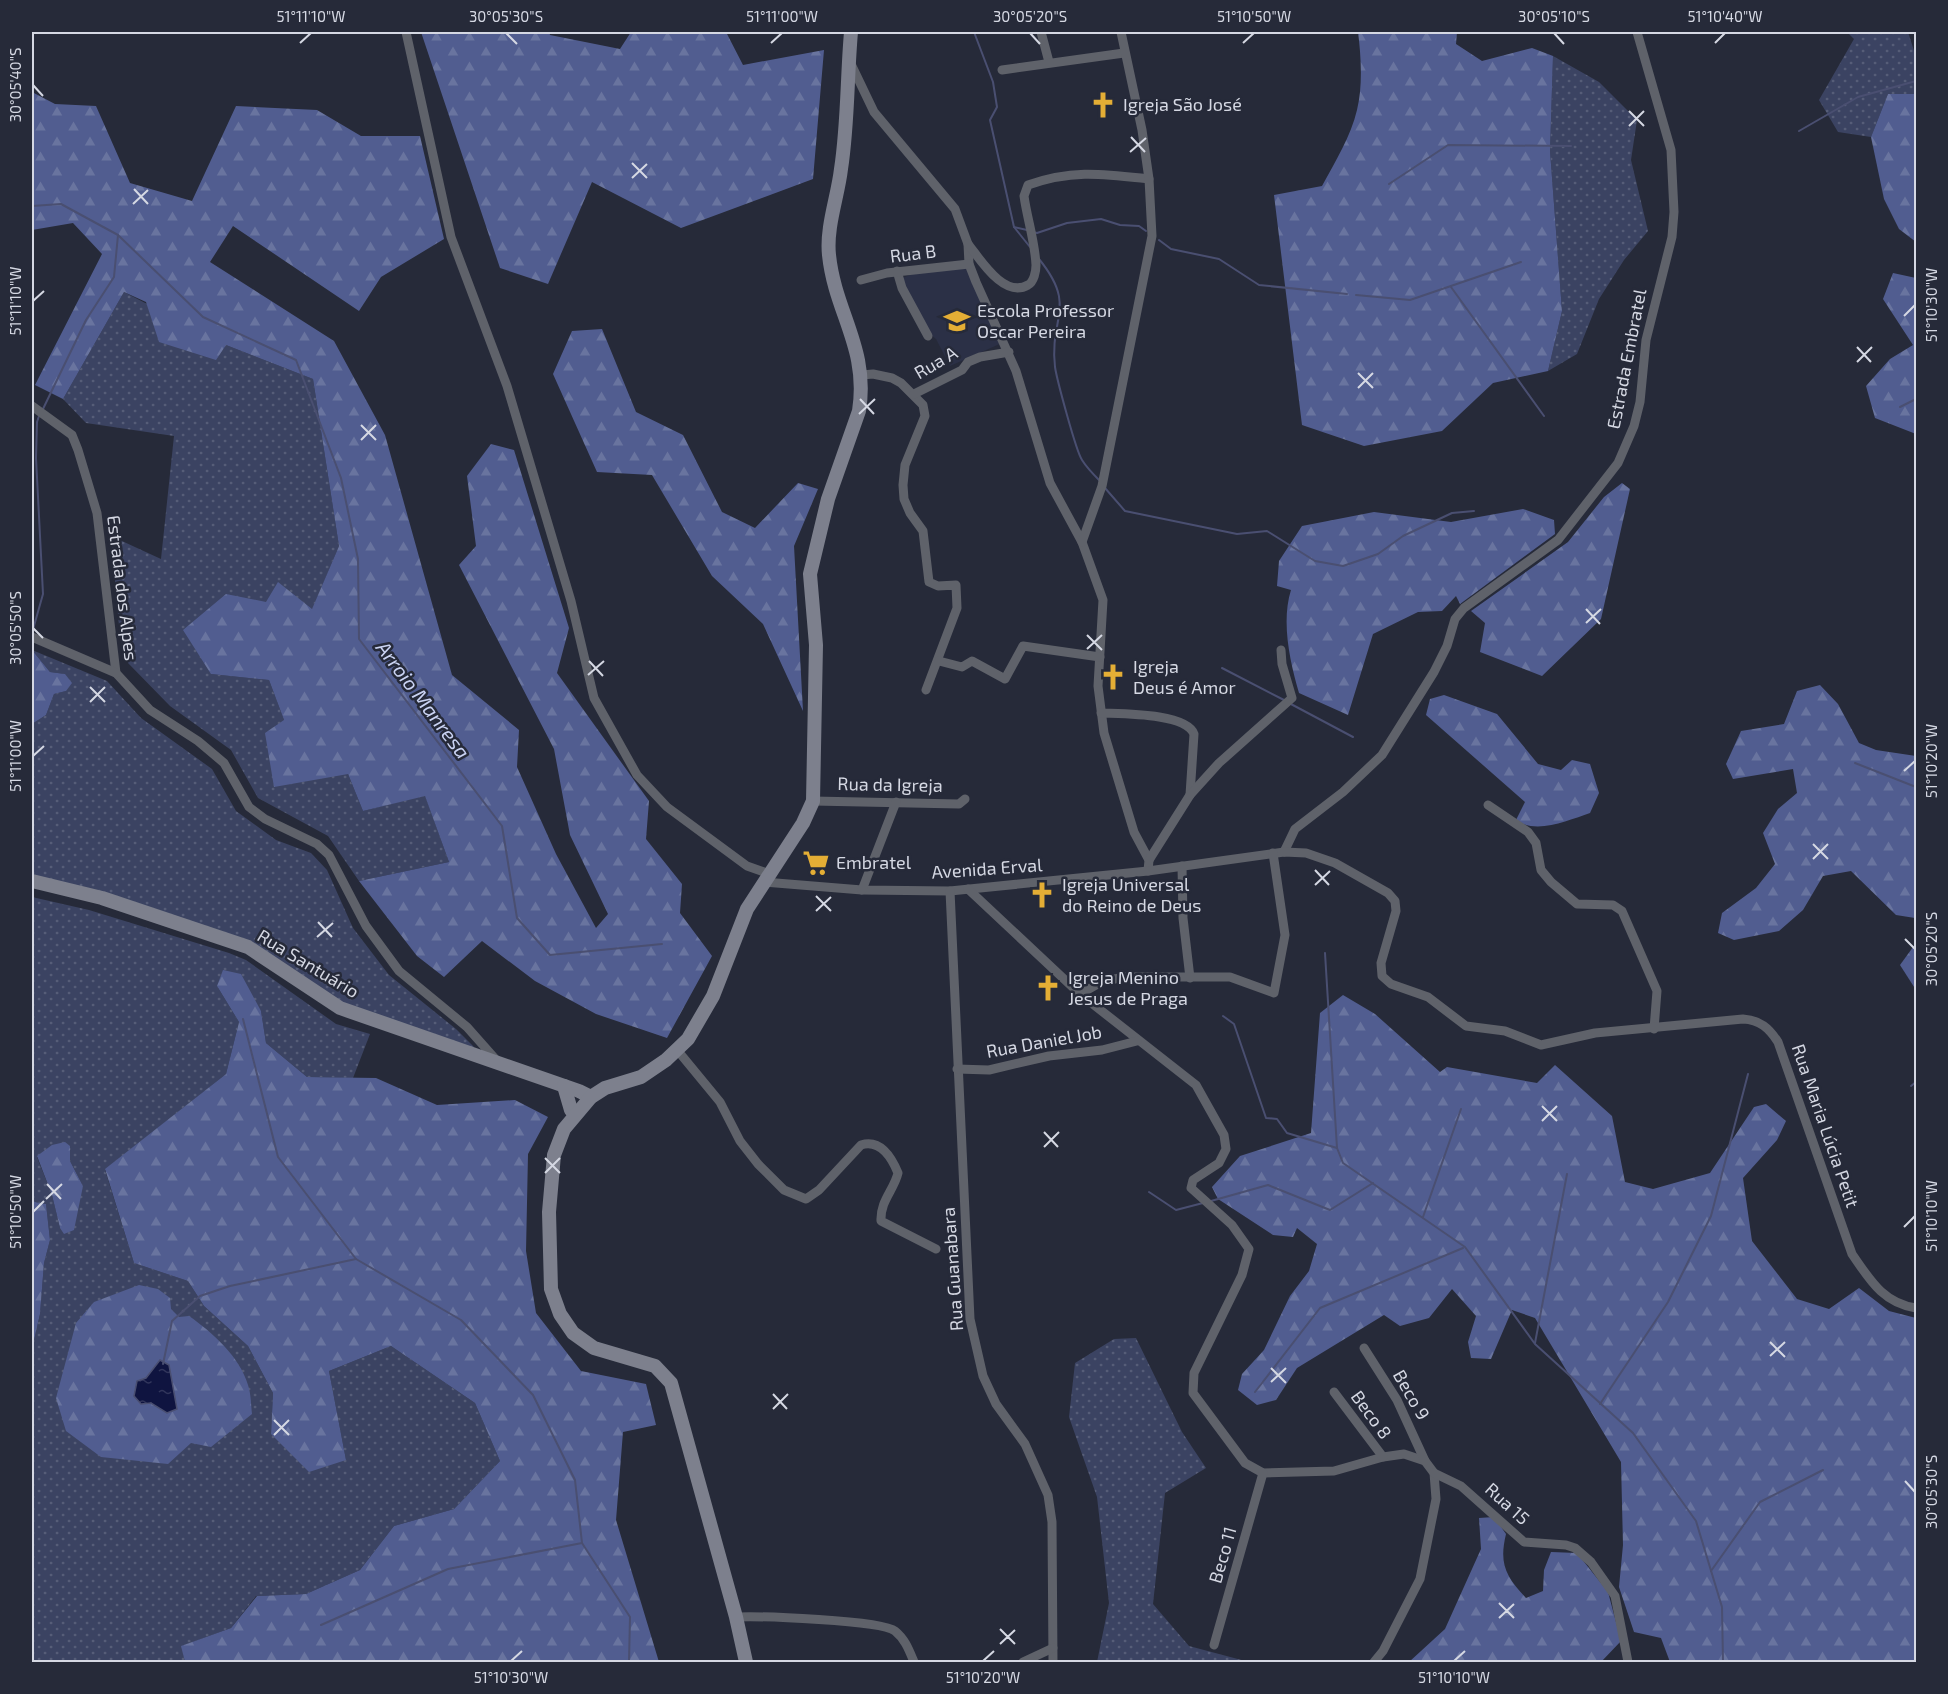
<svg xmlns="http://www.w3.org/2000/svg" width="1948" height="1694" viewBox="0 0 1948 1694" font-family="'Exo 2',sans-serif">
<defs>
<pattern id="grass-dots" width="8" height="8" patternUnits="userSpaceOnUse" patternTransform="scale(1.5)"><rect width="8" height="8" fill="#3b4362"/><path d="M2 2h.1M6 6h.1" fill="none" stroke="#565d78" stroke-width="1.8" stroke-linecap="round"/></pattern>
<pattern id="forest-firs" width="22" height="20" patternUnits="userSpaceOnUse" patternTransform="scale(1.5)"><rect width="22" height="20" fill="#515d90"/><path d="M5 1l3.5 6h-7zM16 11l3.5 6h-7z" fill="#69749f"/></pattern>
<pattern id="water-ripples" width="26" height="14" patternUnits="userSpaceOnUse" patternTransform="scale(1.5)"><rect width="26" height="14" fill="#0f1440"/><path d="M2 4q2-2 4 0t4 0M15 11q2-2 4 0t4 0" fill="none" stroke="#31355b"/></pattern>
</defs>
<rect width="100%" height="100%" fill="#262a39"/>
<polygon fill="#2b3046" points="968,266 1002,343 950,366 936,339 930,334 900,279 922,270"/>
<g fill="url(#grass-dots)" fill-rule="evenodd">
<polygon points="1847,32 1908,32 1916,57 1916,94 1888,94 1871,137 1838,132 1819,100 1854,39"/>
<polygon points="1553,56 1599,82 1637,120 1631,160 1648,231 1624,260 1599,299 1577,354 1548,371 1562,311 1550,151"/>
<polygon points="124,292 226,345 313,379 339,546 312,610 266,602 211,674 269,680 284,720 348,774 363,811 425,795 449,862 359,881 328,836 258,798 231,750 170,706 128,663 120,637 111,536 161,559 174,436 86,423 63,399"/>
<polygon points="32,650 107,681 141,718 212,769 236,811 276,840 311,853 327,870 353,928 389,975 456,1029 474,1047 472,1049 343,1004 255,944 32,876 32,724 46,715 54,694 66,691 65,674 50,672"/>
<path d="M 32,897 L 89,910 L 229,953 L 246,960 L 336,1024 L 370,1034 L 353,1078 L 307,1077 L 266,1043 L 261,1011 L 217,986 L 239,1022 L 226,1074 L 105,1170 L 134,1263 L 188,1281 L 204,1306 L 248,1346 L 273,1393 L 271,1434 L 346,1460 L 329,1371 L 391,1346 L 475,1403 L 500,1461 L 454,1509 L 394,1526 L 360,1570 L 306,1594 L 256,1596 L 231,1628 L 182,1646 L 185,1662 L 32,1662 L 32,1349 L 40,1314 L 44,1263 L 50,1240 L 46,1204 L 35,1202 L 32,1199 ZM 70,1146 L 70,1161 L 83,1186 L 60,1228 L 52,1195 L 37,1157 Z"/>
<polygon points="1136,1338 1182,1432 1206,1468 1165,1493 1153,1604 1189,1646 1249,1662 1097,1662 1109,1603 1097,1497 1069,1417 1075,1363 1114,1339"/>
</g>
<g fill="url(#forest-firs)" fill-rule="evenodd">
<polygon points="421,32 549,32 550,35 620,49 631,32 726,32 743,65 824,50 813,179 681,228 592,182 548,284 500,268"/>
<path d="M 1358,32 L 1457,32 L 1456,44 L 1482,61 L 1532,48 L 1553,56 L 1550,151 L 1562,311 L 1548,371 L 1493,383 L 1442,431 L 1364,446 L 1302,425 L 1274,195 L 1322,186 C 1335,162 1351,136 1357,110 C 1363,86 1361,55 1358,32 Z"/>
<polygon points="32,92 55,104 96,106 130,183 192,201 236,106 317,110 361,136 420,136 444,239 381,277 359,311 233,226 210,262 334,341 385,435 452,675 519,730 517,767 556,854 596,928 608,914 570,835 554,749 459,565 476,546 467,476 491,444 514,450 569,628 557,673 649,801 646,839 682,884 680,913 712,956 667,1038 596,1014 535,981 482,941 444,977 417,956 359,881 449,862 425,796 363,811 348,774 274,787 265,733 284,720 269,680 211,674 183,630 226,594 266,602 278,582 312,609 339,546 313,379 226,345 216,360 159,342 146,302 124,292 63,399 35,385 102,254 73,223 32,230"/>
<polygon points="1888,94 1916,94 1916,242 1899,229 1884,199 1871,137"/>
<polygon points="1893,273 1916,278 1916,434 1875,418 1866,386 1890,359 1913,345 1883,299"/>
<polygon points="602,329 636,412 683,435 722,512 755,528 798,483 818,489 794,546 803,711 763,624 712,576 652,475 597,472 553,374 572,331"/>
<polygon points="1622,483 1630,489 1601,619 1542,676 1480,652 1485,623 1471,611 1568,542 1604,497"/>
<path d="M 1523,509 L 1554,520 L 1555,534 L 1460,604 L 1456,596 L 1442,611 L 1418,612 L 1373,634 L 1348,715 L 1299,693 C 1290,662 1281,622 1291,590 L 1277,586 L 1279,561 L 1302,526 L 1374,512 L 1451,522 Z"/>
<polygon points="32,650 50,672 65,674 72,683 66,691 54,694 46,715 32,724"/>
<polygon points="1820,685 1838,704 1859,743 1876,750 1916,756 1916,934 1915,918 1896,915 1851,871 1823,876 1803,910 1779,931 1734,940 1718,933 1722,913 1756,888 1775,864 1763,833 1778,809 1797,793 1793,769 1733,779 1726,764 1741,731 1784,724 1797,691"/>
<path d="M 1444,695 L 1497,714 L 1538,764 L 1561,770 L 1572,760 L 1590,764 L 1599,793 L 1590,813 C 1569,820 1536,835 1516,820 L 1525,802 L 1426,715 L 1430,699 Z"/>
<polygon points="1916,943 1916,990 1900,965"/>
<polygon points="223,970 241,974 261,1011 266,1043 307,1077 376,1078 437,1105 515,1100 548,1117 528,1154 526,1251 536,1313 581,1371 646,1384 656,1425 623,1432 616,1520 659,1662 376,1662 375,1660 185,1662 181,1646 231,1628 257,1596 306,1594 360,1570 394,1526 454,1509 500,1461 475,1403 391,1346 329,1371 346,1460 309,1472 271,1434 273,1393 248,1346 204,1306 188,1281 134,1263 105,1169 226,1074 239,1022 217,986"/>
<polygon points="1343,995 1375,1014 1440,1072 1447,1067 1537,1083 1555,1065 1612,1116 1625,1182 1653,1189 1710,1173 1754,1107 1766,1104 1786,1121 1777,1140 1743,1178 1752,1241 1797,1299 1829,1309 1859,1288 1889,1311 1916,1318 1916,1662 1670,1662 1661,1638 1634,1632 1619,1587 1623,1545 1621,1462 1535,1318 1512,1310 1491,1359 1471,1358 1468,1342 1476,1316 1452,1289 1429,1318 1400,1326 1384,1315 1297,1368 1276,1400 1257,1405 1238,1390 1242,1374 1264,1350 1290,1296 1309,1271 1317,1244 1297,1228 1293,1237 1273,1235 1218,1199 1212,1187 1240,1156 1311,1133 1320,1013"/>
<polygon points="65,1142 70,1146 70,1161 83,1186 74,1230 64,1234 60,1228 52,1195 37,1156 52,1145"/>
<polygon points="32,1199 35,1202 46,1204 50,1240 44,1263 40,1314 32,1349"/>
<path d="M 139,1285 L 158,1289 L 170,1298 L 171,1309 L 179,1317 L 189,1316 C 212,1332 240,1357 248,1385 C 251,1394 251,1405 252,1414 L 211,1447 L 191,1443 L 168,1464 L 101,1457 L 66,1431 L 56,1398 L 76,1323 L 94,1302 ZM 146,1378 L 167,1413 L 151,1403 L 141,1404 L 134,1396 L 137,1381 Z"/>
<path d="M 1494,1517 L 1506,1534 C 1499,1563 1505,1576 1526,1598 L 1543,1591 L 1544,1570 L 1551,1552 L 1577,1553 L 1608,1592 L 1621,1641 L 1601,1662 L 1409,1662 L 1445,1629 L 1481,1549 L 1479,1518 Z"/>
</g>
<polygon fill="url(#water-ripples)" stroke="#4a4f71" stroke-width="1.5" points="160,1360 169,1365 177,1409 167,1413 151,1403 141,1404 134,1396 137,1381 146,1378"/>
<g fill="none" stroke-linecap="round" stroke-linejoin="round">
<g stroke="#4a4f71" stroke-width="2">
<polyline points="974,32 993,82 997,107 990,120 1014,227 1027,230"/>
<polyline points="1799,131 1858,97 1916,81"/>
<polyline points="1389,184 1448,145 1571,146"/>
<polyline points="32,206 61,204 118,235 203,317 296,360 341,478 358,559 359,639 502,826 517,918 550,955 662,944"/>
<polyline points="1014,227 1030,247"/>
<polyline points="1033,232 1037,233 1067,223 1101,219 1120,225 1139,226 1146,231"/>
<polyline points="1159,240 1171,249 1219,259 1259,285 1347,294"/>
<path d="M 1039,259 C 1078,307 1049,317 1055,367 C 1057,380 1076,451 1082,460 C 1087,468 1094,475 1100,481"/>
<polyline points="1451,287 1544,416"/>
<polyline points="1356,295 1410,300 1521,262"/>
<polyline points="1900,407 1916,399"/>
<polyline points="42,411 86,320 114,277 118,235"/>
<polyline points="1105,488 1125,511 1237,534 1267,531 1315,561 1343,566 1378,554 1403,536 1452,513 1474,511"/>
<polyline points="32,633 43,594 36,458 37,422 39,416"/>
<polyline points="1222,668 1284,700"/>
<polyline points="1289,703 1353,737"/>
<polyline points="1855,763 1916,787"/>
<polyline points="1325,953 1337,1148"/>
<polyline points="1223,1016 1234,1024 1266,1118 1277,1119 1287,1133 1337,1148 1343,1163 1465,1247 1535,1344 1633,1433 1696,1521 1722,1607 1723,1662"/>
<polyline points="243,1019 278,1157 356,1259 461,1320 533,1395 575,1480 582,1543 630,1617 629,1662"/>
<polyline points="1911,1086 1916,1082"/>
<polyline points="1149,1192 1176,1210 1203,1203"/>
<polyline points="1211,1201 1268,1185 1330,1210 1373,1183"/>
<polyline points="1423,1217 1461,1109"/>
<polyline points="1535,1343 1567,1174"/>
<polyline points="163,1364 172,1321 200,1296 230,1286 356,1259"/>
<polyline points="1255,1392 1320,1308 1463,1248"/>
<polyline points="1600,1404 1668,1302 1711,1216 1748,1074"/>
<polyline points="1711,1571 1760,1502 1823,1470"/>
<polyline points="321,1625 448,1569 582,1543"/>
</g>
<g stroke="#5f626a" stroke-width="9">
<polyline points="406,32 451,237 507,386 571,601 594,698 637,775 667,807 747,866 770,874"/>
<polyline points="1041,32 1049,62"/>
<polyline points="851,64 874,112 955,209 968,244 969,264 976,282 1016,371 1050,483 1082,542 1103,600 1098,686 1104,733 1134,832 1149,860 1148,871"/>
<polyline points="1002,70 1124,53"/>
<path d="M 968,244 C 980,259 1004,299 1028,285 C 1034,282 1036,271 1036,265 C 1035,242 1027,218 1024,196 L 1028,185 C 1072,169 1104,174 1149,179"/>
<polyline points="897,271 902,288 928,336"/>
<polyline points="861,280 887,273 969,264"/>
<polyline points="862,375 873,374 892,378 901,383 923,405 925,416 905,465 903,485 904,499 910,513 923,531 929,582 938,586 956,585 957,608 926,690"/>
<polyline points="914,394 962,370 968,362 980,357 1009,352"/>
<polyline points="32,406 72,435 78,450 97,513 116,673 150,710 198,741 224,763 249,807 265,819 317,844 329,855 366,926 399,971 467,1027 498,1062"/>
<polyline points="1082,542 1102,486 1152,236 1149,179 1142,130 1121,32"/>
<polyline points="32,637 116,673"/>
<polyline points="939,661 962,667 972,661 1005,679 1023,646 1100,657"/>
<path d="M 1101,713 C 1121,714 1186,713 1194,734 L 1190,795"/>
<polyline points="813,801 959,804 965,799"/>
<polyline points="1488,805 1528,832 1536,843 1541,870 1551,882 1577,904 1613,905 1622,911 1657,991 1654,1029"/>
<polyline points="1284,852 1295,829 1343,792 1382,755 1434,672 1447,646 1455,619 1464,608 1558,540 1618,463 1634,426 1640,402 1646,340 1672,237 1674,212 1671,150 1637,32"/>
<polyline points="1149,860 1190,795 1219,763 1292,698 1282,664 1281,650"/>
<polyline points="1182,866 1183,918 1190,978"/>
<path d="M 764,882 L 862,890 L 950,891 L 1148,871 L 1284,852 L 1306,853 L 1335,863 L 1388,893 L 1395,901 L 1396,911 L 1381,963 L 1382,976 L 1391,984 L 1428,997 L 1466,1026 L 1505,1031 L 1541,1045 L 1595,1033 L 1743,1019 C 1760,1020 1769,1028 1778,1042 L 1852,1254 C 1870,1280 1883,1303 1916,1308"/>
<polyline points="968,889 1080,994 1196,1085 1224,1135 1226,1149 1219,1163 1193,1180 1191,1188 1232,1225 1249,1249 1242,1275 1194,1373 1193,1393 1245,1463 1263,1473 1334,1471 1383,1457 1404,1454 1425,1461 1434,1473 1436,1499 1420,1579 1383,1651 1374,1662"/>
<polyline points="862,890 896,802"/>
<polyline points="950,891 970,1319 983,1376 996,1404 1025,1444 1048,1495 1052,1522 1053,1662"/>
<polyline points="1080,994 1101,982 1124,977 1230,977 1274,993 1285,935 1273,853"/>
<path d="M 678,1051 L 720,1102 L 740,1141 L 758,1164 L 784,1190 L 806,1199 L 819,1190 L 861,1145 C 880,1139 891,1156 898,1173 C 894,1190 880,1201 881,1221 L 936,1249"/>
<polyline points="957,1069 989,1070 1049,1056 1102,1050 1137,1041"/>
<polyline points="1364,1348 1397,1400 1425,1461"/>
<polyline points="1334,1392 1383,1457"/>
<polyline points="1434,1473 1461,1486 1524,1542 1566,1545 1575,1548 1591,1562 1615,1596 1628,1662"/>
<path d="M 736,1617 C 759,1616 881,1620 895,1631 C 905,1639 909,1650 914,1662"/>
<polyline points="1214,1645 1263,1473"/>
<polyline points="1023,1662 1053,1648"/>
</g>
<g stroke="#7d808d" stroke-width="14">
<polyline points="32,881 102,898 248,947 340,1008 579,1091 591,1097"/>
<polyline points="564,1086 571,1110 575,1114"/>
<path d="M 746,1662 L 736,1617 L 671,1383 L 655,1366 L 594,1348 L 573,1333 L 560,1314 L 551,1289 L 549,1212 L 554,1155 L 564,1129 L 591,1097 L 605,1088 L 641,1077 L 666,1060 L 688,1039 L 713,996 L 747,909 L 803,823 L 813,801 L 816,645 L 810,574 L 828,499 L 859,411 C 869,348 835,313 829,255 C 826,227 838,196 841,169 C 848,124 847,77 851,32"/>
</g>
</g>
<path fill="none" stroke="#d5d8e3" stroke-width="2" d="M 506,33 L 517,44M 1030,33 L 1040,44M 1554,33 L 1564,44M 300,43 L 311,33M 771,43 L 782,33M 1243,43 L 1254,33M 1715,43 L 1725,33M 33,85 L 43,96M 1629,111 L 1644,126M 1629,126 L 1644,111M 1131,137 L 1145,152M 1130,152 L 1146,138M 632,163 L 647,178M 632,178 L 647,164M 134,189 L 148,204M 133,204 L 148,190M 33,301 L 44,291M 1904,316 L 1915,305M 1857,347 L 1871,362M 1857,362 L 1872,347M 1358,373 L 1373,388M 1358,388 L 1373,373M 860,399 L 874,414M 859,414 L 875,399M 361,425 L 376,440M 361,440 L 376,425M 1586,609 L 1600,624M 1586,623 L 1601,609M 33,628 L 43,638M 1087,635 L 1102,650M 1087,649 L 1102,635M 589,661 L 603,676M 588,675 L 604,661M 90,687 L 105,702M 90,702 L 105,687M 33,756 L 44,746M 1904,771 L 1915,761M 1813,844 L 1828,859M 1813,859 L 1828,844M 1315,870 L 1329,885M 1315,885 L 1330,871M 816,896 L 831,911M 816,911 L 831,897M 318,922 L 332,937M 317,937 L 333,923M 1905,939 L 1915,949M 1542,1106 L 1557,1121M 1542,1121 L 1557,1106M 1044,1132 L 1058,1147M 1044,1147 L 1059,1132M 545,1158 L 560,1173M 545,1173 L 560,1158M 47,1184 L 61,1199M 46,1199 L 62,1184M 33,1212 L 44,1201M 1904,1227 L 1915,1216M 1770,1342 L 1785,1357M 1770,1356 L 1785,1342M 1271,1368 L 1286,1383M 1271,1382 L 1286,1368M 773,1394 L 787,1409M 773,1409 L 788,1394M 274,1420 L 289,1435M 274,1435 L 289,1420M 1905,1481 L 1915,1492M 1499,1603 L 1514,1618M 1499,1618 L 1514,1604M 1000,1629 L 1015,1644M 1000,1644 L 1015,1630M 511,1661 L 522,1651M 983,1661 L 994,1651M 1454,1661 L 1465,1651"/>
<defs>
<g id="church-bare" transform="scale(2.07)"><path d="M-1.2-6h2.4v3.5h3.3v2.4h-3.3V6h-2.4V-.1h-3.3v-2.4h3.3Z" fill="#e4ae35" stroke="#262a39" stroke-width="2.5" paint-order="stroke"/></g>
<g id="school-bare" transform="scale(2.07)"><path d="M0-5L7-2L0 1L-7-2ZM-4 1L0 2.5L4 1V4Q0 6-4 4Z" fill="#e4ae35" stroke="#262a39" stroke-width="2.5" paint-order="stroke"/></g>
<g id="supermarket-bare" transform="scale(2.07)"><path d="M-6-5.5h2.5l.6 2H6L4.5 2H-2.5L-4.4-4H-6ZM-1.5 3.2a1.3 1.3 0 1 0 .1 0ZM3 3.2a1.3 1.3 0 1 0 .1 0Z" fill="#e4ae35" stroke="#262a39" stroke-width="2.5" paint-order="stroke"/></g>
</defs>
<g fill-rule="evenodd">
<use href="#church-bare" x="1103" y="105"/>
<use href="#school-bare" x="957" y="321"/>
<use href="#church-bare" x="1113" y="677"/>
<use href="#supermarket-bare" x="816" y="863"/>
<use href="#church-bare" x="1042" y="895"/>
<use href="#church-bare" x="1048" y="988"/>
</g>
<g text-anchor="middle" stroke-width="5" stroke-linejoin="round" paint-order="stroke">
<g font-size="18" fill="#d5d8e3" stroke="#262a39" text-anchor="start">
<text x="1123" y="111">Igreja São José</text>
<text x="977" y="317">Escola Professor<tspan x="977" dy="21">Oscar Pereira</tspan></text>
<text x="1133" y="673">Igreja<tspan x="1133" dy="21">Deus é Amor</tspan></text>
<text x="836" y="869">Embratel</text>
<text x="1062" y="891">Igreja Universal<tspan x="1062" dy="21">do Reino de Deus</tspan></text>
<text x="1068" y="984">Igreja Menino<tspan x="1068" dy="21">Jesus de Praga</tspan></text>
</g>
<g font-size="18" fill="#d5d8e3" stroke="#262a39">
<text transform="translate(913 254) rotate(-7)" y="6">Rua B</text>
<text transform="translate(1627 359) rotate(-79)" y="6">Estrada Embratel</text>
<text transform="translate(936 363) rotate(-30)" y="6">Rua A</text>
<text transform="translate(122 588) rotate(83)" y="6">Estrada dos Alpes</text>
<text transform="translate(890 785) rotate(1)" y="6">Rua da Igreja</text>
<text transform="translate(987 869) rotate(-4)" y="6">Avenida Erval</text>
<text transform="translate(308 964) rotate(31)" y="6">Rua Santuário</text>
<text transform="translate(1044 1042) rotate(-10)" y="6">Rua Daniel Job</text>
<text transform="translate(1825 1126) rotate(71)" y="6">Rua Maria Lúcia Petit</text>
<text transform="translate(953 1269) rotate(-94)" y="6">Rua Guanabara</text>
<text transform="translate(1411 1395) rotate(60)" y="6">Beco 9</text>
<text transform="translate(1371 1415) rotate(54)" y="6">Beco 8</text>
<text transform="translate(1507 1504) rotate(42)" y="6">Rua 15</text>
<text transform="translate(1223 1555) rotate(-74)" y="6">Beco 11</text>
</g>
<g font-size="20" font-style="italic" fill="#cad3f3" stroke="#262a39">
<text transform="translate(423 700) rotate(53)" y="7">Arroio Manresa</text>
</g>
</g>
<rect width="1948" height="1694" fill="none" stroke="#262a39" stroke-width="66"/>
<rect x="33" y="33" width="1882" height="1628" fill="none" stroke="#d5d8e3" stroke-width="2"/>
<g font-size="15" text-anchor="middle" fill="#d5d8e3">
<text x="311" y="22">51°11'10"W</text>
<text x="506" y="22">30°05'30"S</text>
<text x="782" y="22">51°11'00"W</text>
<text x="1030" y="22">30°05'20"S</text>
<text x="1254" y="22">51°10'50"W</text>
<text x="1554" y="22">30°05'10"S</text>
<text x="1725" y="22">51°10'40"W</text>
<text transform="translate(16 85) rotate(-90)" y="5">30°05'40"S</text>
<text transform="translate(16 301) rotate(-90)" y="5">51°11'10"W</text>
<text transform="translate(1932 305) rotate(-90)" y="5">51°10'30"W</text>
<text transform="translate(16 628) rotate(-90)" y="5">30°05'50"S</text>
<text transform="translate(16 756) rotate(-90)" y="5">51°11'00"W</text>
<text transform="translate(1932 761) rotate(-90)" y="5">51°10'20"W</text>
<text transform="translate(1932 949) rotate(-90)" y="5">30°05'20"S</text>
<text transform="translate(16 1212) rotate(-90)" y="5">51°10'50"W</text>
<text transform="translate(1932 1216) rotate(-90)" y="5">51°10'10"W</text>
<text transform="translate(1932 1492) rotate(-90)" y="5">30°05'30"S</text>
<text x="511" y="1683">51°10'30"W</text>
<text x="983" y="1683">51°10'20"W</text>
<text x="1454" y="1683">51°10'10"W</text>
</g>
</svg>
